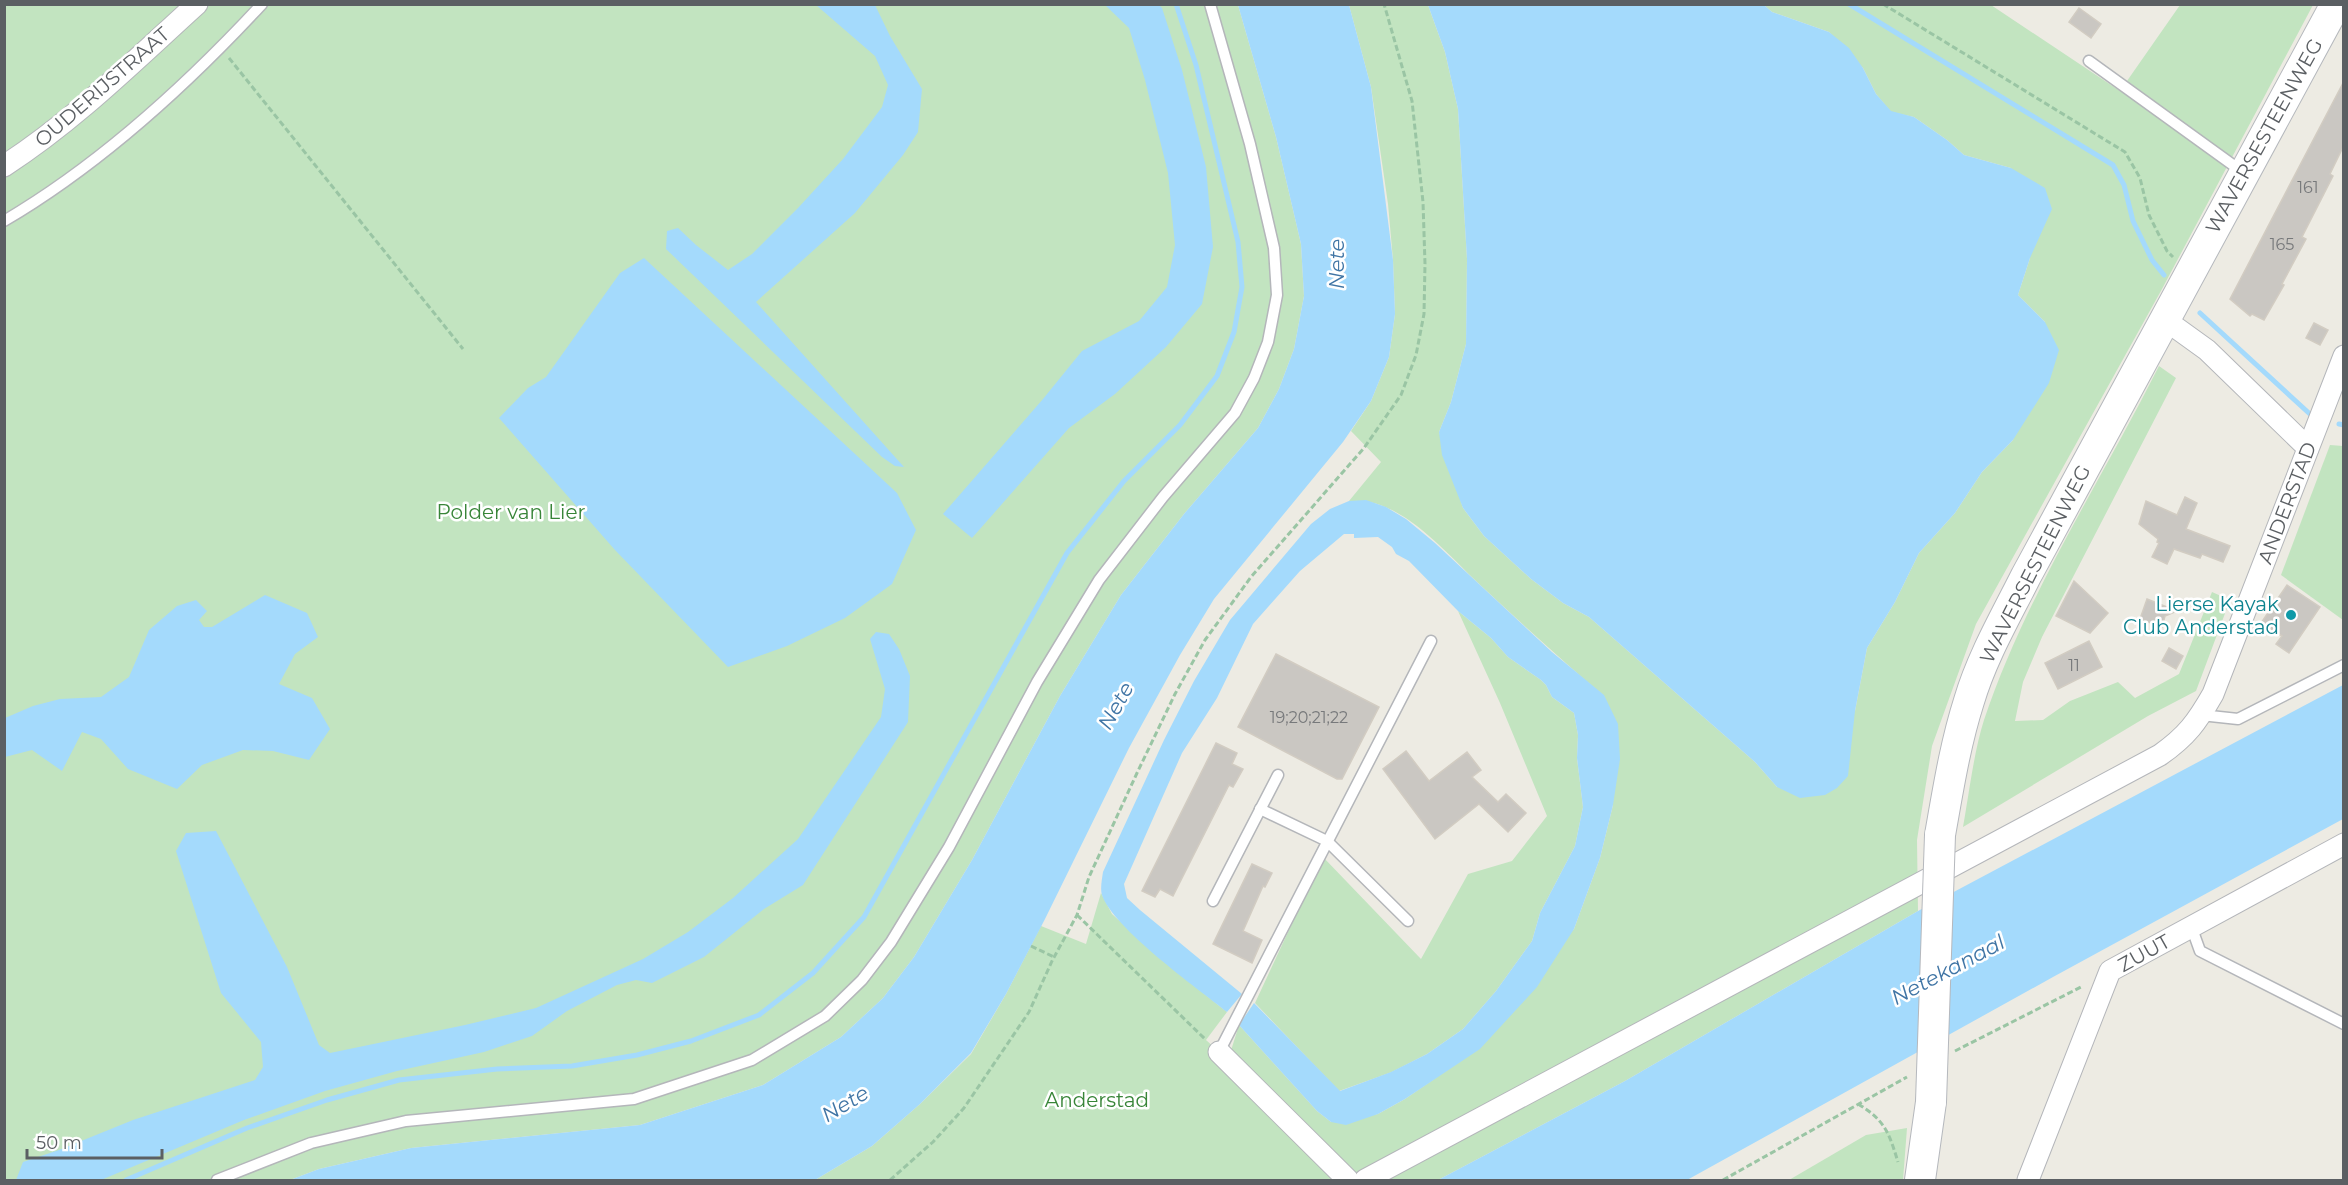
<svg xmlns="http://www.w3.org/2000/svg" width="2348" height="1185" viewBox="0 0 2348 1185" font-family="Montserrat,sans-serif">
<rect width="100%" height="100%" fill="#edebe3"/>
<g fill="#c2e4c0">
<polygon points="4,5 1238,5 1276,137 1301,244 1304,296 1294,349 1279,389 1258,428 1184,514 1121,595 1060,696 972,860 914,957 883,998 841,1037 763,1085 640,1125 411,1148 319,1169 290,1180 5,1180"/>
<path d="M 1349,5 L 1428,5 L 1445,52 L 1458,109 L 1467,259 L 1466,344 L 1451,402 L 1439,432 L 1463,508 L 1484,536 L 1531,579 L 1563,603 L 1589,617 L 1755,762 L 1777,787 L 1855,711 L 1867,648 L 1895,602 L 1919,553 L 1955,513 L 1982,472 L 2013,440 L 2045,322 L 2018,295 L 2030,258 L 2011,168 L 1964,155 L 1947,140 L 1914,117 L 1891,112 L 1876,94 L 1863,68 L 1829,32 L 1772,12 L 1764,5 L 1991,5 L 2120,91 L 2180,5 L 2313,5 L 2162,289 L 1976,624 L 1932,746 L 1917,840 L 1918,911 L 1625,1081 L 1438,1180 L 815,1180 L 872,1146 L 920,1104 L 971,1054 L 1006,994 L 1041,926 L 1086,944 L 1101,893 L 1112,914 L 1167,964 L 1227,1012 L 1206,1040 L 1228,1060 L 1239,1025 L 1317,1111 L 1331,1122 L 1378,1114 L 1405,1099 L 1437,1077 L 1574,929 L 1600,858 L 1613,805 L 1604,696 C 1560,659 1519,621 1477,582 C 1451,557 1418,520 1385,507 C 1372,501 1362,501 1349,501 L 1381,462 L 1351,431 L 1371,401 L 1389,357 L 1395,314 L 1393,260 L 1388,204 L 1371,87 Z"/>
<path d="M 2159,366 L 2176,378 L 2042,637 L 2023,682 L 2015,721 L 2043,720 L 2070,701 L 2118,682 L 2135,698 L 2179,674 L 2212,592 L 2230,600 L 2196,691 L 2148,716 L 1963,827 C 1969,794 1974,751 1984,720 C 2026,595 2100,483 2159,366 Z"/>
<polygon points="2330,445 2343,446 2343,620 2281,575"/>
<polygon points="1458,611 1491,638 1508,657 1541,680 1546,685 1552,697 1574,713 1578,735 1577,758 1583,807 1575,846 1540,913 1532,941 1496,991 1463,1029 1427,1054 1392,1072 1339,1091 1255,1003 1323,857 1421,959 1468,874 1512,861 1547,816 1500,703"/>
<polygon points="1907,1128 1903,1180 1789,1180 1866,1135"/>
</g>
<g fill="#a4dafc">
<polygon points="816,5 875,5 890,36 922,89 918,132 903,155 855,213 756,302 904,467 895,466 882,457 666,249 667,231 678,228 696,245 728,270 752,254 798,208 843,159 882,107 888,85 875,56"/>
<polygon points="1105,5 1159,5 1162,8 1182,70 1206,167 1213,247 1202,304 1166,347 1115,394 1069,428 972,538 943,514 1043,399 1082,351 1139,321 1167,287 1175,245 1168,173 1145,80 1129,28"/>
<polygon points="1238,5 1349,5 1371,87 1393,260 1395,314 1389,357 1371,401 1343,442 1214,599 1180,655 1129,748 1045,919 1006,994 971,1053 920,1104 872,1146 815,1180 290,1180 319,1169 411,1148 640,1125 763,1085 841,1037 883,998 914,957 972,860 1060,696 1121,595 1184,514 1258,428 1279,389 1294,349 1304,296 1301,244 1276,137"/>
<polygon points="1428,5 1764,5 1772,12 1829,32 1849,48 1863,68 1876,94 1891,111 1914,117 1947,140 1964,155 2011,168 2045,188 2052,209 2030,258 2018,295 2045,322 2059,350 2049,383 2013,440 1982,472 1955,513 1919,553 1895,602 1867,648 1855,711 1848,776 1837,788 1825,795 1800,798 1777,787 1755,762 1589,617 1563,603 1531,579 1484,536 1463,508 1442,455 1439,432 1451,402 1466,344 1467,259 1458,109 1445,52"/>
<polygon points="644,258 897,493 916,530 892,584 845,618 787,646 728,667 615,550 499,418 528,388 546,377 620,273"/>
<path d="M 1366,500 L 1386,507 L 1406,519 L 1435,543 L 1552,652 L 1604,695 L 1618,724 L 1620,759 L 1613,805 L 1600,858 L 1574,929 L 1537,987 L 1480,1049 L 1405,1099 L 1378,1114 L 1346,1125 L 1331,1122 L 1317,1111 L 1239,1025 L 1254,1003 L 1340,1091 L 1391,1072 L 1427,1054 L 1463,1029 L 1496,991 L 1532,941 L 1540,913 L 1575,846 L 1583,807 L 1577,758 L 1578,735 L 1574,713 L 1552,697 L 1546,685 L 1541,680 L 1508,657 L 1491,638 L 1458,611 L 1409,561 L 1396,554 L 1392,547 L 1378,537 L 1354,538 L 1354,534 L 1344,534 L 1300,571 L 1253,624 L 1217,698 L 1182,753 L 1124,884 L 1127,898 L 1140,910 L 1242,994 L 1227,1012 C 1197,988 1113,928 1102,895 C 1100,889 1102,879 1103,872 L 1164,740 L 1194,681 L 1230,620 L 1311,524 L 1330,509 L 1349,501 Z"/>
<polygon points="265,595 307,613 318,637 295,654 279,684 312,698 330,729 309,760 273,751 243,750 202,765 177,789 128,769 101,739 82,732 62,771 32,750 5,757 5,718 33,706 60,699 101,697 129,677 149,630 177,606 196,600 207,611 199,620 204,627 212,627"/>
<polygon points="876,632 889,634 899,649 910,676 908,722 803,885 764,909 704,957 652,983 636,980 617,985 567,1011 532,1036 484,1052 397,1071 325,1091 244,1120 101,1180 16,1180 23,1162 59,1150 133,1120 255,1080 263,1067 261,1042 221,993 176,851 186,833 216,831 287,967 319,1045 330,1053 465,1025 536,1008 643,959 688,932 733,898 798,839 881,717 885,689 870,639"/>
<polygon points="2343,685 2343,819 2053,977 1687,1180 1438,1180 1625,1081 1918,911"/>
</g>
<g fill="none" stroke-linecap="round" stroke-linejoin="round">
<g stroke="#a4dafc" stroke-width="5">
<polyline points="1849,4 2113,165 2124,185 2133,221 2152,260 2164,275"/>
<polyline points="2200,313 2311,415"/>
<polyline points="2339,424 2344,425"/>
<polyline points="126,1180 247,1128 327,1100 399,1080 497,1069 572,1066 637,1055 691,1041 759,1015 813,973 864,917 1067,553 1124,481 1180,425 1217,376 1234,332 1242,287 1238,242 1196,65 1176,4"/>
</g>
</g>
<g fill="#cac7c2" stroke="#d2ccc2" stroke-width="1.5">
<polygon points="2079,8 2101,24 2091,38 2069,22"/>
<polygon points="2343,83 2343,147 2330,174 2333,176 2302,237 2306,239 2282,284 2284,285 2264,320 2252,314 2250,316 2230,299"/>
<polygon points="2314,323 2328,330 2320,345 2306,338"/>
<polygon points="2185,497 2197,503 2186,529 2230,546 2223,562 2202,554 2200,558 2174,549 2167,564 2152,557 2159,543 2157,542 2158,539 2139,524 2146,501 2177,515"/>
<polygon points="2074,581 2108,613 2090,633 2056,616"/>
<polygon points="2287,585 2320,607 2289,653 2276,644 2282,636 2261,623"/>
<polygon points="2147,599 2177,611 2165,616 2162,627 2140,619"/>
<polygon points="2089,641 2102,667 2058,689 2045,663"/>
<polygon points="2169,648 2183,656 2176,669 2162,661"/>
<polygon points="1276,654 1379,707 1342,779 1337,779 1238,727"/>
<polygon points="1216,743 1237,753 1232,764 1243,769 1233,787 1229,785 1173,896 1160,889 1155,897 1142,891"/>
<polygon points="1406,751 1429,781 1467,752 1481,770 1472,777 1498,802 1506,794 1526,813 1508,832 1479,804 1435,839 1383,769"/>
<polygon points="1252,864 1272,873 1265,887 1263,886 1243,931 1262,940 1252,963 1213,944"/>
</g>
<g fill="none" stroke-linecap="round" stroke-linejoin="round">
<g stroke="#b4b6ba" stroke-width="13">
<g id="lane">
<polyline points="2089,61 2244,173"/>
<path d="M 4,221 C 101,164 186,86 262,4"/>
<polyline points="2201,715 2238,719 2344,665"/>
<polyline points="1260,809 1327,841 1408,921"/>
<polyline points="1213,901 1278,775"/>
<polyline points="2191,926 2200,951 2344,1024"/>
<polyline points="1219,1052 1431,641"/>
<polyline points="217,1180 311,1143 406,1121 634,1099 752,1060 825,1016 862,980 891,942 949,847 1037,682 1099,580 1163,497 1235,413 1254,378 1268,342 1277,295 1274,248 1250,144 1210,4"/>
</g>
</g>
<g stroke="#b4b6ba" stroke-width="23">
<g id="street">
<path d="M 4,166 C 75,120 134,61 197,4"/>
<polyline points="2164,319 2207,350 2308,448"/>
<polyline points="1219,1052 1348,1180"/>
<path d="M 1365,1180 L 2160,755 C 2187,736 2197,722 2213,694 L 2344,356"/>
<polyline points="2028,1180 2110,971 2344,844"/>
</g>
</g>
<g stroke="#b5b8bd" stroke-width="32">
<g id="secondary">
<path d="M 1940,835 C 1948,790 1955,745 1969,701 C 1982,657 2006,616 2026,576 L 2336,4"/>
<polyline points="1920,1180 1931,1102"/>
</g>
</g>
<g stroke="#9ac5a4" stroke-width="3" stroke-dasharray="6 3" stroke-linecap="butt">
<polyline points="1883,4 2125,152 2140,178 2149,215 2167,251 2173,257"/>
<polyline points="229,58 463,349"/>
<polyline points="1077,915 1205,1039"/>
<polyline points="1031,946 1054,957"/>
<polyline points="1955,1051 2083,986"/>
<path d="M 1858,1104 C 1885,1120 1889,1133 1898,1162"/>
<polyline points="890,1180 933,1142 964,1108 1029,1012 1052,961 1077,915 1089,877 1137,773 1175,694 1205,640 1251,577 1364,448 1401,395 1416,355 1424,314 1425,264 1423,202 1412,101 1384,4"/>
<polyline points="1723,1180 1907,1077"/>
</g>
<use href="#lane" stroke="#fff" stroke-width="10"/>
<use href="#street" stroke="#fff" stroke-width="21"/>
<use href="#secondary" stroke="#fff" stroke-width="30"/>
<g stroke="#b5b8bd" stroke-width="32" stroke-linecap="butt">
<polyline id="secondary-bridge" points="1931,1102 1940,835"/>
</g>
<use href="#secondary-bridge" stroke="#fff" stroke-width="30"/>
</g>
<circle fill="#0f9aa8" stroke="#fff" stroke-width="2" cx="2291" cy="615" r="6"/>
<g text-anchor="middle" stroke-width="5" stroke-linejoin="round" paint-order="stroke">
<g font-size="16" fill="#77797b">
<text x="2308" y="193">161</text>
<text x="2282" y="250">165</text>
<text x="2074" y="671">11</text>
<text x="1309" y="723">19;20;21;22</text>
</g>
<g font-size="20" fill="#5b5f63" stroke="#fff">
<text transform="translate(102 87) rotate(-41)" y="7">OUDERIJSTRAAT</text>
<text transform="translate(2264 136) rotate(-61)" y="7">WAVERSESTEENWEG</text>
<text transform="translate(2287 503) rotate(-69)" y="7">ANDERSTAD</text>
<text transform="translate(2035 564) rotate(-63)" y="7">WAVERSESTEENWEG</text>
<text transform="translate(2144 953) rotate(-29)" y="7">ZUUT</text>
</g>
<g font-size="20" fill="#388538" stroke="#fff">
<text x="511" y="519">Polder van Lier</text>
<text x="1097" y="1107">Anderstad</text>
</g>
<g font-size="20" fill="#0d838f" stroke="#fff" text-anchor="end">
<text x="2279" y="611">Lierse Kayak<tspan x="2279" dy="23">Club Anderstad</tspan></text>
</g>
<g font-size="21" font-style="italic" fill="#4075a5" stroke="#fff">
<text transform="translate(1337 264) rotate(-90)" y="7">Nete</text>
<text transform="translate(1116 706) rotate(-61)" y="7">Nete</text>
<text transform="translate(1948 970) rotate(-28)" y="7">Netekanaal</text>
<text transform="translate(845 1104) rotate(-31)" y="7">Nete</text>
</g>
</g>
<rect width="2348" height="1185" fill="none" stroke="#5b5f63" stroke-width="12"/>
<path d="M27 1149v9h135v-9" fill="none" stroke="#5b5f63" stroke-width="3"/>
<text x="36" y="1149" font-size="18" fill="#5b5f63" stroke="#ffffff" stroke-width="4.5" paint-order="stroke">50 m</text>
</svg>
